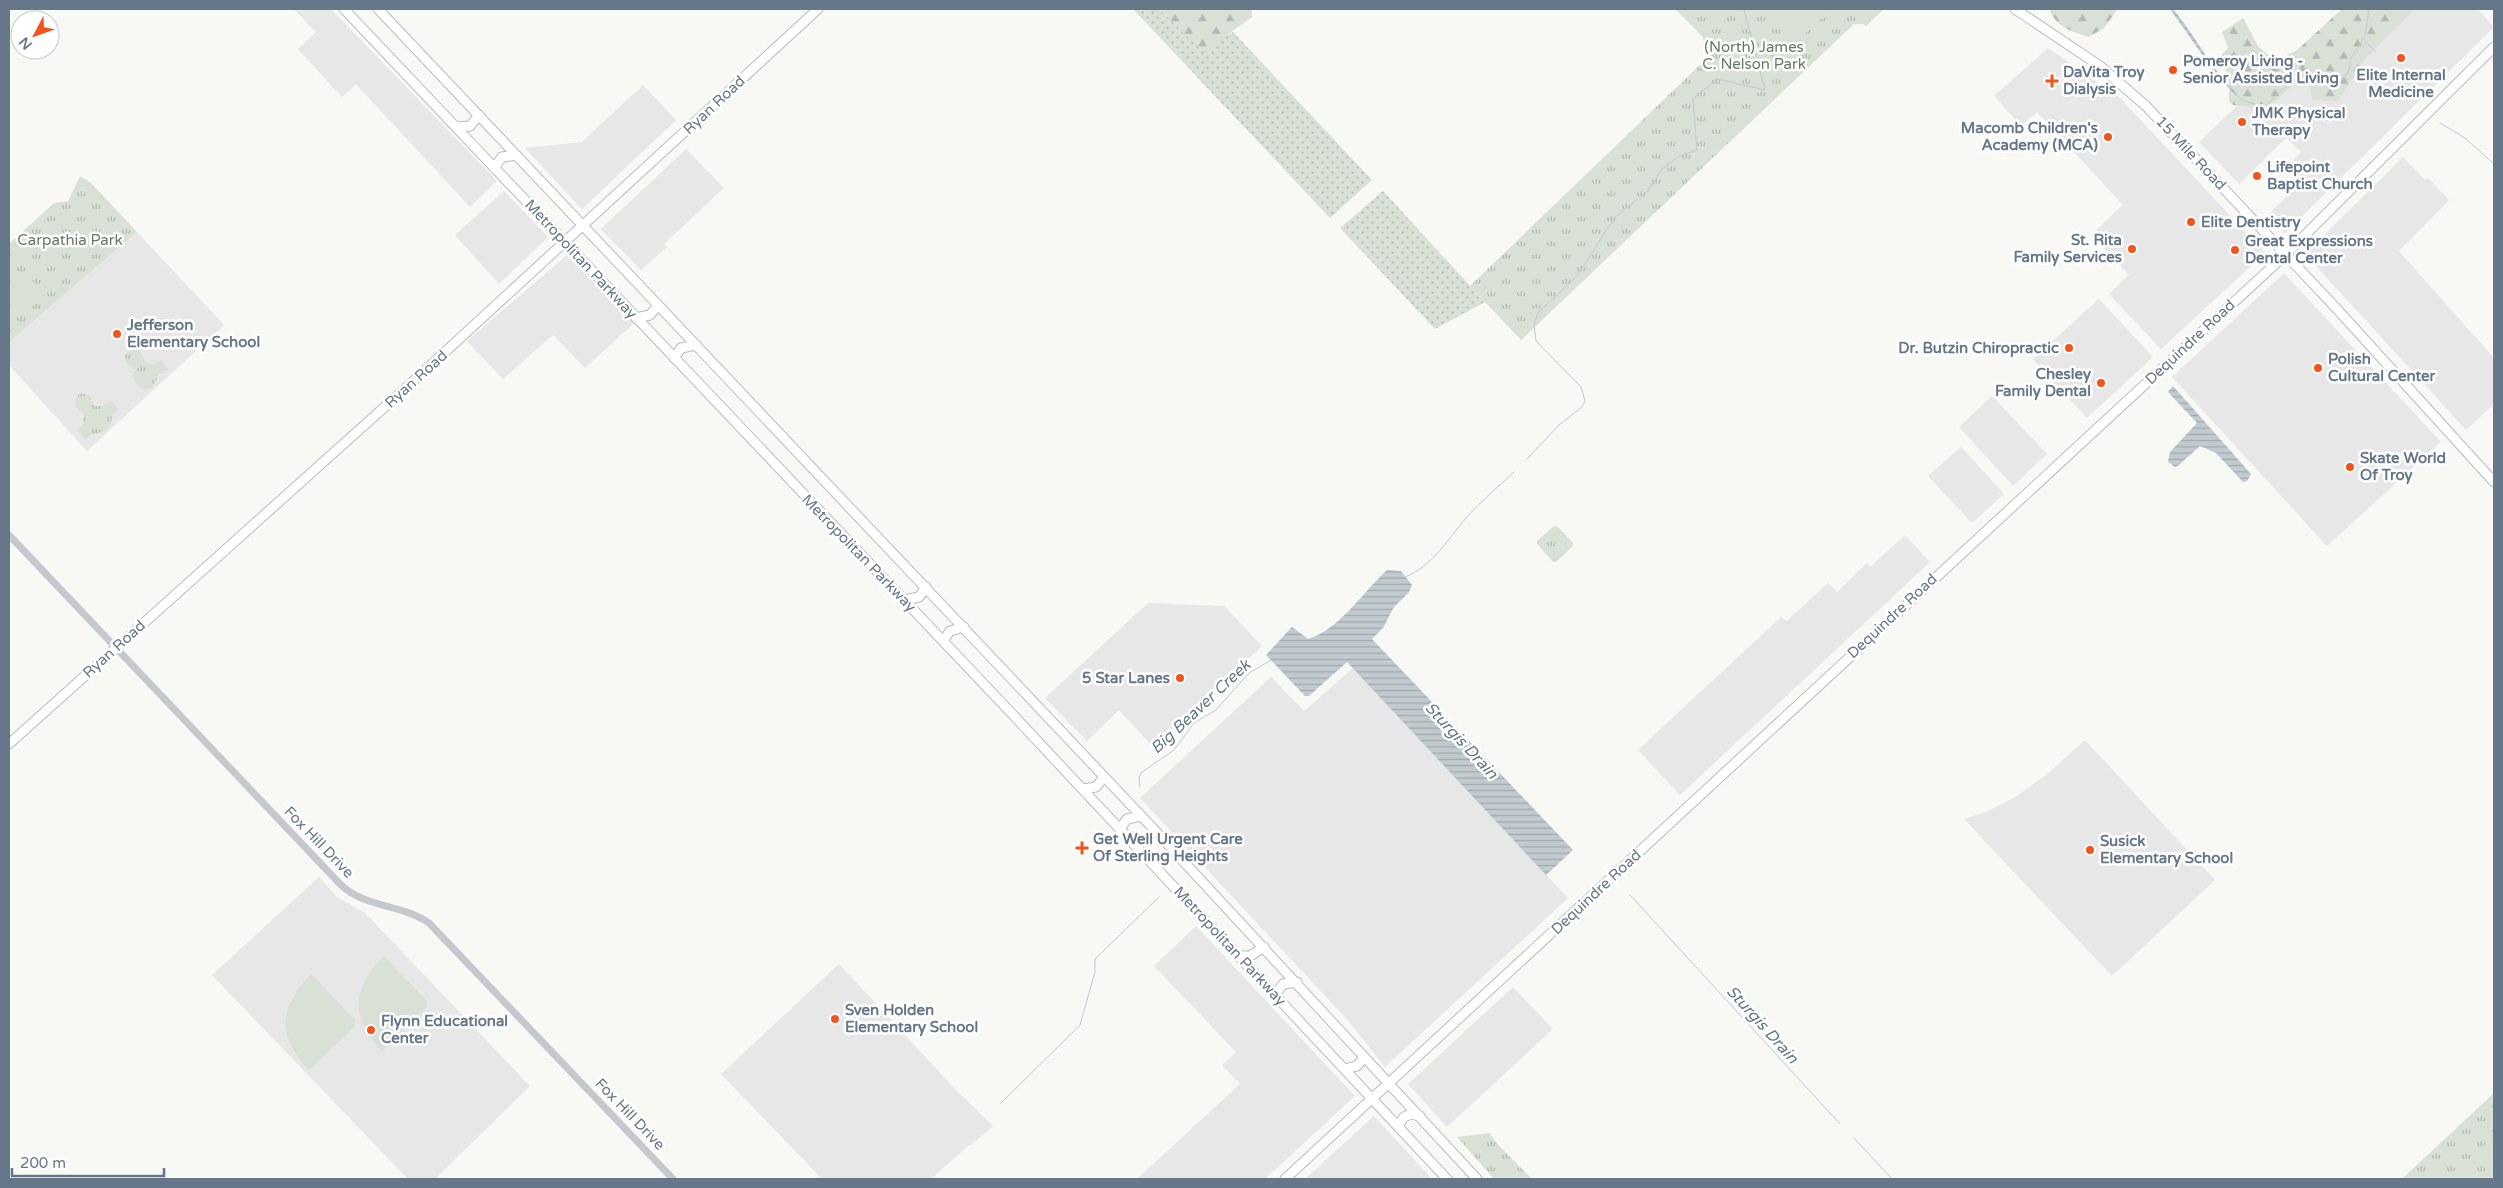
<svg xmlns="http://www.w3.org/2000/svg" width="2503" height="1188" viewBox="0 0 2503 1188" font-family="'Varela Round',sans-serif">
<defs>
<pattern id="grass-dots" width="8" height="8" patternUnits="userSpaceOnUse" patternTransform="scale(1.25)"><rect width="8" height="8" fill="#d9e0d6"/><path d="M2 2h.1M6 6h.1" fill="none" stroke="#b4bab3" stroke-width="1.8" stroke-linecap="round"/></pattern>
<pattern id="forest-firs" width="22" height="20" patternUnits="userSpaceOnUse" patternTransform="scale(1.25)"><rect width="22" height="20" fill="#d9e0d6"/><path d="M5 1l3.5 6h-7zM16 11l3.5 6h-7z" fill="#b4bab3"/></pattern>
<pattern id="park-tufts" width="24" height="20" patternUnits="userSpaceOnUse" patternTransform="scale(1.25)"><rect width="24" height="20" fill="#d9e0d6"/><path d="M3 7l-1-3M5 7V3M7 7l1-3M15 17l-1-3M17 17v-4M19 17l1-3" fill="none" stroke="#b4bab3"/></pattern>
<pattern id="water-rules" width="6" height="5" patternUnits="userSpaceOnUse" patternTransform="scale(1.25)"><rect width="6" height="5" fill="#c0cacf"/><path d="M0 2.5h6" fill="none" stroke="#a0a9ae"/></pattern>
</defs>
<rect width="100%" height="100%" fill="#f8f8f5"/>
<g fill="#e6e7e6">
<polygon points="294,9 331,9 497,181 470,207 356,84 342,97 298,49 316,32"/>
<polygon points="2411,9 2478,9 2494,27 2285,233 2268,215 2294,189 2293,187 2302,178 2289,165 2301,152 2286,138 2239,184 2199,142 2289,56"/>
<polygon points="2048,48 2120,98 2265,253 2161,349 2109,294 2129,275 2091,235 2123,205 2037,112 2021,126 1994,96"/>
<polygon points="643,85 676,120 582,209 525,148 582,142"/>
<polygon points="686,149 724,188 664,244 667,247 641,270 601,229"/>
<polygon points="2403,157 2425,180 2428,178 2449,200 2399,251 2494,358 2494,404 2466,430 2305,254"/>
<polygon points="504,191 548,237 499,284 455,235"/>
<polygon points="137,232 224,325 87,451 9,365 9,342"/>
<polygon points="567,255 634,323 585,368 553,335 503,379 467,341"/>
<polygon points="2284,273 2441,442 2327,546 2172,377"/>
<polygon points="2099,299 2153,357 2087,418 2033,359"/>
<polygon points="1992,396 2047,454 2013,486 1959,427"/>
<polygon points="1961,447 2004,494 1972,523 1928,476"/>
<polygon points="1905,535 1930,562 1680,795 1638,750 1781,617 1787,621 1828,583 1837,592 1867,563 1870,567"/>
<polygon points="1148,603 1224,606 1262,646 1153,747 1119,710 1087,741 1045,698"/>
<polygon points="1353,668 1568,898 1385,1067 1345,1017 1140,798 1271,677 1304,711"/>
<polygon points="2085,740 2215,880 2112,976 1964,819 1988,811 2017,796 2046,775"/>
<polygon points="319,877 338,898 365,913 530,1086 435,1179 408,1179 212,975"/>
<polygon points="1196,926 1355,1096 1265,1179 1137,1179 1240,1084 1222,1065 1236,1052 1154,966"/>
<polygon points="839,964 957,1091 993,1126 971,1145 969,1145 931,1179 822,1179 721,1074"/>
<polygon points="1513,987 1553,1029 1447,1127 1408,1084"/>
<polygon points="1374,1116 1432,1179 1305,1179"/>
</g>
<g fill="url(#grass-dots)">
<polygon points="1133,9 1159,9 1167,17 1229,35 1233,32 1372,180 1330,218"/>
<polygon points="1383,191 1485,302 1435,329 1340,228"/>
</g>
<g fill="url(#forest-firs)">
<polygon points="1159,9 1251,9 1252,17 1208,49 1200,49"/>
<path d="M 2049,9 L 2118,9 L 2104,28 L 2089,37 C 2071,31 2057,28 2049,9 Z"/>
<path d="M 2342,9 L 2414,9 C 2398,28 2378,43 2363,62 C 2353,75 2348,89 2337,101 L 2312,100 L 2310,85 L 2304,81 C 2285,85 2278,105 2260,110 L 2251,107 L 2233,105 L 2229,101 L 2229,75 L 2221,64 L 2221,55 L 2228,48 L 2222,32 L 2243,18 L 2258,46 L 2276,62 L 2297,50 Z"/>
</g>
<g fill="url(#park-tufts)">
<polygon points="1675,9 1884,9 1866,26 1863,24 1854,24 1521,340 1470,286 1706,59 1703,37"/>
<polygon points="80,176 91,183 137,232 9,342 9,244 54,203 68,201"/>
<path d="M 134,349 L 140,350 L 145,362 L 152,365 L 161,360 L 168,370 L 158,375 C 153,394 137,394 133,375 L 138,367 L 132,369 L 125,361 L 125,355 Z"/>
<path d="M 82,393 L 90,396 L 94,406 L 103,406 L 111,401 L 119,409 L 112,415 C 111,429 105,433 92,434 L 85,440 L 77,430 L 83,425 L 84,414 C 77,408 72,405 78,395 Z"/>
<polygon points="1554,526 1557,526 1573,543 1573,546 1556,562 1553,562 1537,544 1537,541"/>
<polygon points="2494,1093 2494,1179 2402,1179"/>
<path d="M 1490,1133 C 1492,1141 1524,1170 1532,1179 L 1494,1179 L 1457,1137 Z"/>
</g>
<g fill="#d9e0d6">
<polygon points="1782,9 1832,9 1798,40 1775,16"/>
<polygon points="27,275 45,295 24,314 9,295 9,291"/>
<path d="M 384,956 L 427,1001 L 427,1007 L 382,1051 C 349,1016 352,989 384,956 Z"/>
<path d="M 311,974 L 355,1020 L 355,1026 L 309,1070 C 276,1035 279,1008 311,974 Z"/>
<polygon points="2494,1136 2494,1171 2477,1152"/>
</g>
<g fill="url(#water-rules)">
<path d="M 2170,9 L 2173,9 C 2196,36 2211,70 2237,93 L 2236,96 L 2215,73 Z"/>
<polygon points="2173,386 2251,474 2247,481 2243,482 2216,453 2200,446 2179,465 2175,467 2168,462 2170,452 2197,423 2168,392"/>
<path d="M 1387,570 L 1401,571 L 1412,585 L 1409,592 L 1394,607 L 1383,628 L 1372,639 L 1573,850 L 1546,875 L 1347,662 L 1309,696 L 1305,696 L 1266,655 L 1292,627 L 1308,639 C 1339,630 1363,592 1387,570 Z"/>
</g>
<g fill="none" stroke-linecap="round" stroke-linejoin="round">
<g stroke="#c0cacf" stroke-width="1">
<polyline points="2364,40 2376,52"/>
<path d="M 2237,95 L 2244,101 L 2264,107 C 2278,96 2293,72 2315,77 C 2322,79 2328,86 2336,87 L 2349,71 L 2351,58 L 2365,36 L 2369,9"/>
<polyline points="2440,123 2465,138 2494,164"/>
<polyline points="1527,459 1559,425 1582,407 1585,401 1581,387 1536,341 1534,325 1538,313 1577,276 1615,217 1648,191 1661,170 1679,156 1697,150 1693,99 1717,79 1765,90 1744,9"/>
<path d="M 1405,577 C 1432,567 1448,539 1466,518 C 1480,502 1498,487 1514,472"/>
<polyline points="1140,787 1139,777 1142,772 1174,750 1194,723 1216,710 1249,673 1271,660"/>
<polyline points="1630,895 1840,1124"/>
<polyline points="1001,1103 1080,1025 1095,972 1095,959 1159,897"/>
<polyline points="1854,1138 1892,1179"/>
</g>
<g stroke="#b8bcc0" stroke-width="11">
<g id="major">
<polyline points="344,9 1015,717 1447,1179"/>
<polyline points="378,9 1147,822 1477,1179"/>
<polyline points="2015,9 2100,66 2146,106 2336,308 2494,482"/>
<polyline points="456,127 470,126 479,115"/>
<polyline points="494,168 502,157 516,155"/>
<polyline points="636,318 650,315 658,305"/>
<polyline points="674,358 681,348 696,345"/>
<polyline points="904,600 919,597 926,587"/>
<polyline points="943,641 950,631 964,627"/>
<polyline points="9,744 408,386 818,9"/>
<polyline points="1083,789 1096,787 1104,777"/>
<polyline points="1120,829 1127,819 1141,816"/>
<polyline points="1239,956 1250,956 1264,947"/>
<polyline points="1275,995 1283,984 1297,982"/>
<polyline points="1345,1069 1357,1066 1364,1057"/>
<polyline points="1398,1126 1404,1117 1411,1114 1420,1116"/>
<polyline points="1285,1179 2286,254 2494,47"/>
</g>
</g>
<path stroke="#c5c9cd" stroke-width="7" d="M 9,535 L 340,884 C 364,908 402,904 429,923 L 673,1179"/>
<use href="#major" stroke="#fff" stroke-width="9"/>
</g>
<g fill="#f1551c" stroke="#fff" stroke-width="2">
<circle cx="2401" cy="58" r="5"/>
<circle cx="2173" cy="70" r="5"/>
<path d="M2049.5 73.5h5v5h5v5h-5v5h-5v-5h-5v-5h5z"/>
<circle cx="2242" cy="122" r="5"/>
<circle cx="2108" cy="137" r="5"/>
<circle cx="2257" cy="176" r="5"/>
<circle cx="2191" cy="222" r="5"/>
<circle cx="2132" cy="249" r="5"/>
<circle cx="2235" cy="250" r="5"/>
<circle cx="117" cy="334" r="5"/>
<circle cx="2069" cy="348" r="5"/>
<circle cx="2318" cy="368" r="5"/>
<circle cx="2101" cy="383" r="5"/>
<circle cx="2350" cy="467" r="5"/>
<circle cx="1180" cy="678" r="5"/>
<path d="M1079.5 840.5h5v5h5v5h-5v5h-5v-5h-5v-5h5z"/>
<circle cx="2090" cy="850" r="5"/>
<circle cx="835" cy="1019" r="5"/>
<circle cx="371" cy="1030" r="5"/>
</g>
<g text-anchor="middle" stroke-width="5" stroke-linejoin="round" paint-order="stroke">
<g font-size="15" fill="#657a60" stroke="#fff">
<text x="1754" y="52">(North) James<tspan x="1754" dy="17">C. Nelson Park</tspan></text>
<text x="70" y="245">Carpathia Park</text>
</g>
<g font-size="15" font-weight="bold" fill="#657788" stroke="#fff" text-anchor="start">
<text x="2183" y="66">Pomeroy Living -<tspan x="2183" dy="17">Senior Assisted Living</tspan></text>
<text x="2063" y="77">DaVita Troy<tspan x="2063" dy="17">Dialysis</tspan></text>
<text x="2401" y="80" text-anchor="middle">Elite Internal<tspan x="2401" dy="17">Medicine</tspan></text>
<text x="2252" y="118">JMK Physical<tspan x="2252" dy="17">Therapy</tspan></text>
<text x="2098" y="133" text-anchor="end">Macomb Children's<tspan x="2098" dy="17">Academy (MCA)</tspan></text>
<text x="2267" y="172">Lifepoint<tspan x="2267" dy="17">Baptist Church</tspan></text>
<text x="2201" y="227">Elite Dentistry</text>
<text x="2122" y="245" text-anchor="end">St. Rita<tspan x="2122" dy="17">Family Services</tspan></text>
<text x="2245" y="246">Great Expressions<tspan x="2245" dy="17">Dental Center</tspan></text>
<text x="127" y="330">Jefferson<tspan x="127" dy="17">Elementary School</tspan></text>
<text x="2059" y="353" text-anchor="end">Dr. Butzin Chiropractic</text>
<text x="2328" y="364">Polish<tspan x="2328" dy="17">Cultural Center</tspan></text>
<text x="2091" y="379" text-anchor="end">Chesley<tspan x="2091" dy="17">Family Dental</tspan></text>
<text x="2360" y="463">Skate World<tspan x="2360" dy="17">Of Troy</tspan></text>
<text x="1170" y="683" text-anchor="end">5 Star Lanes</text>
<text x="1093" y="844">Get Well Urgent Care<tspan x="1093" dy="17">Of Sterling Heights</tspan></text>
<text x="2100" y="846">Susick<tspan x="2100" dy="17">Elementary School</tspan></text>
<text x="845" y="1015">Sven Holden<tspan x="845" dy="17">Elementary School</tspan></text>
<text x="381" y="1026">Flynn Educational<tspan x="381" dy="17">Center</tspan></text>
</g>
<g font-size="15" fill="#657788" stroke="#fff">
<text transform="translate(714 105) rotate(-43)" y="5">Ryan Road</text>
<text transform="translate(2191 153) rotate(47)" y="5">15 Mile Road</text>
<text transform="translate(581 259) rotate(47)" y="5">Metropolitan Parkway</text>
<text transform="translate(2190 342) rotate(-43)" y="5">Dequindre Road</text>
<text transform="translate(416 379) rotate(-42)" y="5">Ryan Road</text>
<text transform="translate(859 553) rotate(46)" y="5">Metropolitan Parkway</text>
<text transform="translate(1892 616) rotate(-43)" y="5">Dequindre Road</text>
<text transform="translate(114 649) rotate(-42)" y="5">Ryan Road</text>
<text transform="translate(319 842) rotate(46)" y="5">Fox Hill Drive</text>
<text transform="translate(1596 892) rotate(-43)" y="5">Dequindre Road</text>
<text transform="translate(1230 946) rotate(47)" y="5">Metropolitan Parkway</text>
<text transform="translate(630 1114) rotate(46)" y="5">Fox Hill Drive</text>
</g>
<g font-size="16" font-style="italic" fill="#607984" stroke="#fff">
<text transform="translate(1200 706) rotate(-43)" y="6">Big Beaver Creek</text>
<text transform="translate(1462 740) rotate(47)" y="6">Sturgis Drain</text>
<text transform="translate(1763 1024) rotate(48)" y="6">Sturgis Drain</text>
</g>
</g>
<rect width="2503" height="1188" fill="none" stroke="#657788" stroke-width="20"/>
<g transform="translate(35 35) rotate(229)"><circle r="24" fill="#ffffff" stroke="#c1c9cf"/>
<path d="M0-4L9 19L0 12L-9 19Z" fill="#f1551c"/>
<text y="-8" font-size="14" font-weight="bold" text-anchor="middle" fill="#657788">N</text>
</g>
<path d="M12 1168v8h152v-8" fill="none" stroke="#657788" stroke-width="2.5"/>
<text x="20" y="1168" font-size="15" fill="#657788" stroke="#ffffff" stroke-width="4" paint-order="stroke">200 m</text>
</svg>
